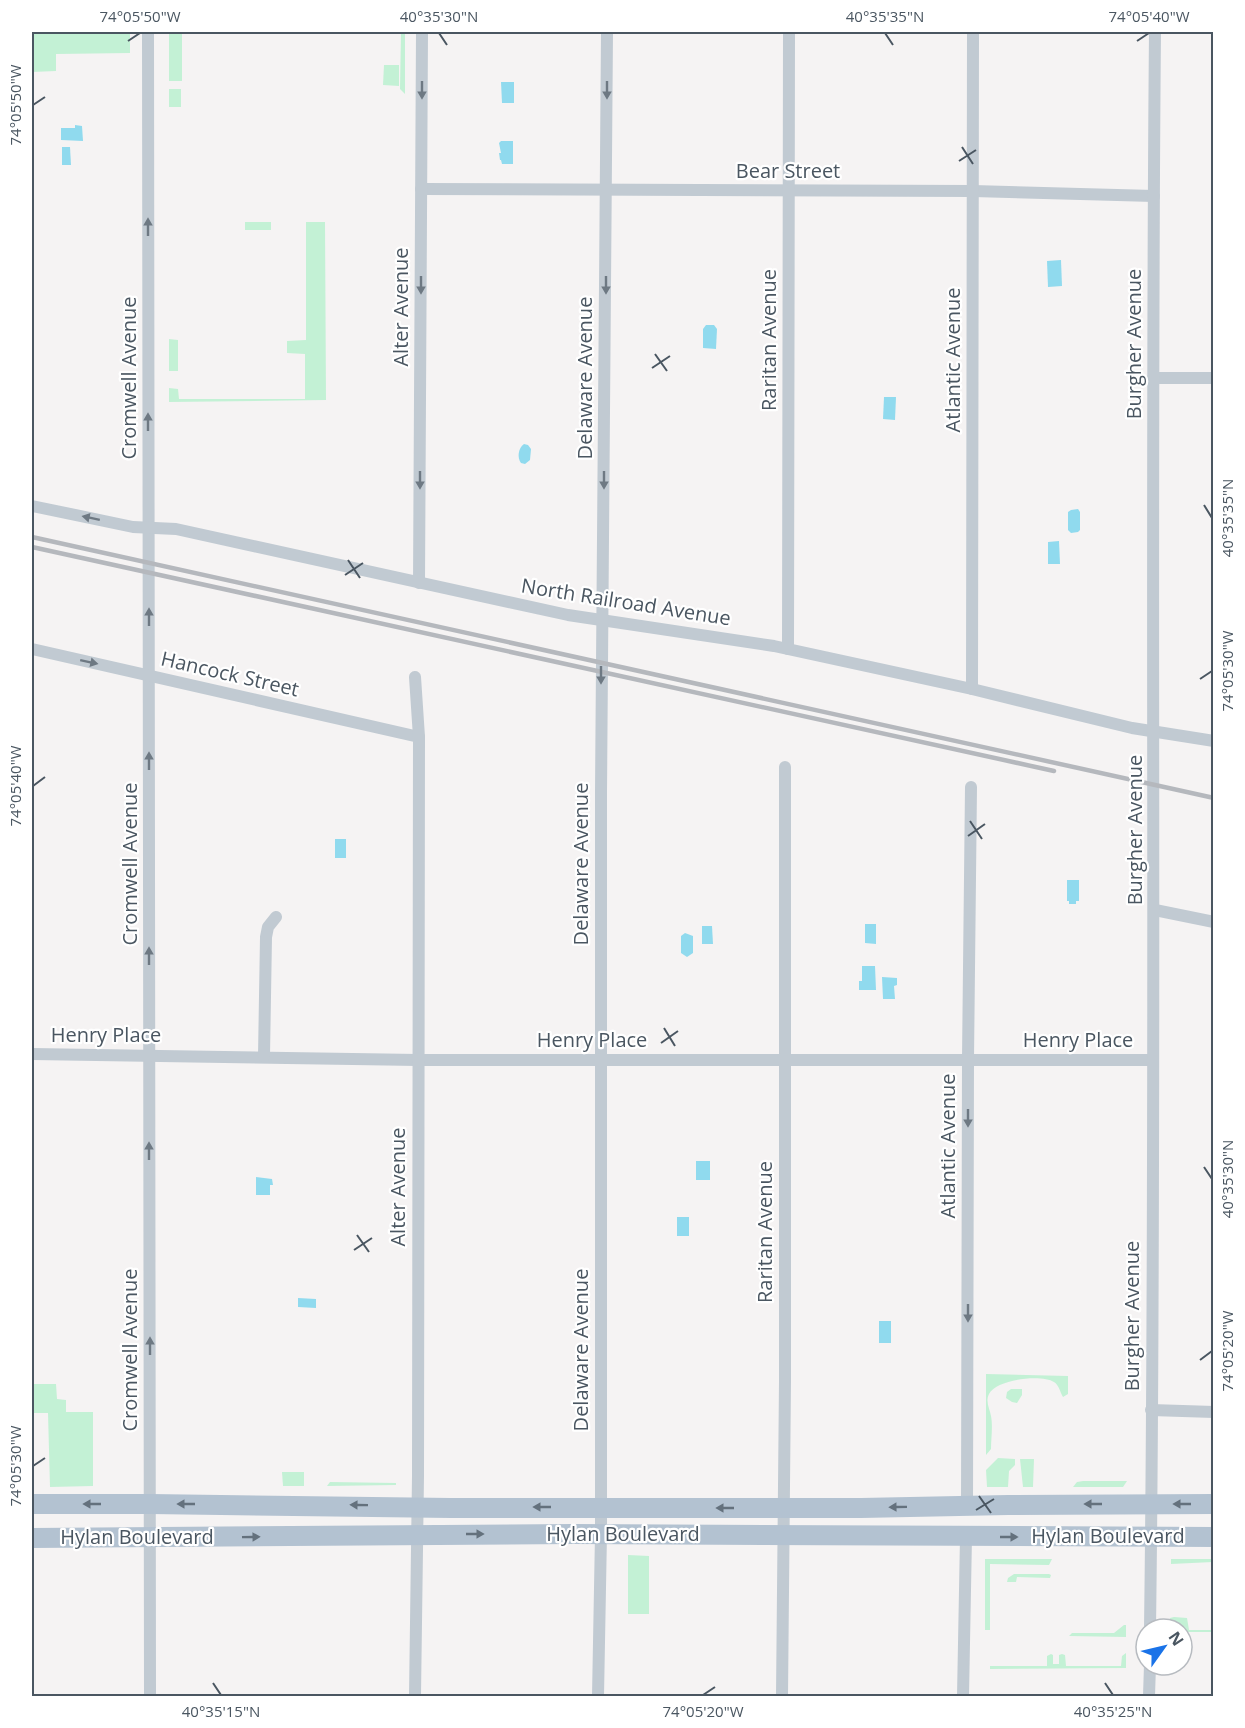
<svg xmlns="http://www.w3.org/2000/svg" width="1245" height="1728" viewBox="0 0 1245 1728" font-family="'Open Sans',sans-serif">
<rect width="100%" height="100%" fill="#f5f3f3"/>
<g fill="#c3f1d5">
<polygon points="32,32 130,32 130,53 56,54 56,71 32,72"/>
<rect x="169" y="32" width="13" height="49"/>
<polygon points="401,32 405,32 405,94 400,89"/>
<polygon points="384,65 399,65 399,86 383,85"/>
<rect x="169" y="89" width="12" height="18"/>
<rect x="245" y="222" width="26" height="8"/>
<polygon points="306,222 325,222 326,400 169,402 169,388 178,389 179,399 305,399 305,354 287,353 287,341 306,340"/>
<polygon points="169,339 178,340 178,371 169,371"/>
<path d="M 986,1374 L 1068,1376 L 1068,1394 L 1063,1397 C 1060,1392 1059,1385 1054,1382 C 1042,1374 996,1379 989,1394 C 985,1402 990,1409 991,1416 C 993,1426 991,1439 991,1449 L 986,1455 Z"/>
<polygon points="32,1384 56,1384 57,1399 66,1400 66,1412 93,1412 93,1486 50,1487 48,1413 32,1413"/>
<polygon points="1011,1389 1022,1389 1022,1395 1017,1403 1012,1402 1006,1398 1007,1392"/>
<polygon points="998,1458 1015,1459 1015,1465 1009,1471 1008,1487 987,1487 986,1470"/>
<polygon points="1020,1459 1034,1459 1033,1487 1023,1487"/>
<polygon points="282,1472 304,1472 304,1486 283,1486"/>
<polygon points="1083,1481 1127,1481 1123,1487 1073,1487 1077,1482"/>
<polygon points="330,1482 396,1483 396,1485 327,1486"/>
<polygon points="628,1555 649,1556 649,1614 628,1614"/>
<polygon points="985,1559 1052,1559 1049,1565 990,1564 990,1630 985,1630"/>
<polygon points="1171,1559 1213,1559 1213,1562 1171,1564"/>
<polygon points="1014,1574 1049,1574 1051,1575 1050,1578 1017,1577 1016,1582 1007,1582 1008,1578"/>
<polygon points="1174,1617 1187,1618 1189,1630 1213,1630 1213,1632 1182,1632 1182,1629 1170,1629 1170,1618"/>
<polygon points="1124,1625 1126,1625 1126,1637 1069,1636 1072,1633 1114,1633"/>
<polygon points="1126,1653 1126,1668 990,1669 990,1666 1047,1666 1047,1656 1051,1654 1053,1655 1053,1664 1059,1664 1059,1655 1062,1654 1065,1655 1066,1666 1121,1666 1122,1656"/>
</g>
<g fill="#90daee">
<polygon points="501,82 514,82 514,103 502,103"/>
<polygon points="75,125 82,126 83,141 61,140 61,128 75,128"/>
<polygon points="501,141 513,141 513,164 502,164 501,160 500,160 499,153 501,153 499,143"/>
<polygon points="62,147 70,147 71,165 62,165"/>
<polygon points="1061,260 1062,286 1048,287 1047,261"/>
<polygon points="706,325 714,325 717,329 716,349 703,348 703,329"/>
<polygon points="884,397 896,397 895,420 883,419"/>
<path d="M 524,444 L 528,445 L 531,449 L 530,460 L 525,464 L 521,463 C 517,458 518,448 524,444 Z"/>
<polygon points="1078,509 1080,512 1080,530 1078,532 1071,533 1068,530 1068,512 1071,510"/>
<polygon points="1059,541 1060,564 1048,564 1048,542"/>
<rect x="335" y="839" width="11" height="19"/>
<polygon points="1067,880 1079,880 1079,901 1076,901 1076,904 1069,904 1069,901 1067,901"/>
<polygon points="865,924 876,924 876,944 865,943"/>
<polygon points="702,926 712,926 713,944 702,944"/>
<polygon points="685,933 693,936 693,953 687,957 681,953 681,936"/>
<polygon points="862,966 875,966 876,990 859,990 859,981 862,981"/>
<polygon points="882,977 897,978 897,985 894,986 895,999 883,999"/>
<rect x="696" y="1161" width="14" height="19"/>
<polygon points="256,1177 272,1179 273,1185 270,1185 270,1195 256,1195"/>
<rect x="677" y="1217" width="12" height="19"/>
<polygon points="298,1298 316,1299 316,1308 298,1307"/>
<rect x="879" y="1321" width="12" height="22"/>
</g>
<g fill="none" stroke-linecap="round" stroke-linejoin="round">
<g stroke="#c1cad2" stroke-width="12">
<polyline points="148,32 150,1696"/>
<polyline points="421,189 973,191 1154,196"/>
<polyline points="1153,378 1214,378"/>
<polyline points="32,506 133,527 176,529 568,615 774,646 972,689 1132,728 1214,741"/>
<polyline points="419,583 422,32"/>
<polyline points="32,649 419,737"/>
<polyline points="788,649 789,32"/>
<polyline points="972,689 973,32"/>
<polyline points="1155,910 1214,922"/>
<polyline points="32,1054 418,1060 1153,1060"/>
<polyline points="264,1056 266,937 268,927 276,917"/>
<polyline points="1151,1410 1214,1412"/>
<polyline points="967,1506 968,1059 971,787"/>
<path d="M 1150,1629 C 1157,1097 1150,564 1155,32"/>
<polyline points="415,1696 418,1476 419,737 415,677"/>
<polyline points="598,1696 601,1534 601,792 607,32"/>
<polyline points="782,1696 785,1381 785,767"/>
<polyline points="963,1696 966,1537"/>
<polyline points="1149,1696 1150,1665"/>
</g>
<g stroke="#b3c2d1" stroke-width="20">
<polyline points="32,1504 150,1504 451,1508 861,1508 1008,1505 1214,1504"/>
<polyline points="32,1538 573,1534 1214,1537"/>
</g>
<g stroke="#b5b8bd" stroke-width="4.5">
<polyline points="32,537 1214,798"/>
<polyline points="32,547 1054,771"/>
</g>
</g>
<defs><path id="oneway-solid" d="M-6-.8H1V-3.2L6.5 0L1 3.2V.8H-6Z" transform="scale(1.5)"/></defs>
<g fill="#6e7983">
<use href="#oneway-solid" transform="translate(422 90) rotate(90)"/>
<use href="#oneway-solid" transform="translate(607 90) rotate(90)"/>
<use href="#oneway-solid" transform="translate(148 227) rotate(-90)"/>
<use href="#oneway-solid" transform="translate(421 285) rotate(90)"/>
<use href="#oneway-solid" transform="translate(606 285) rotate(90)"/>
<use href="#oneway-solid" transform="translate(148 422) rotate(-90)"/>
<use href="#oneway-solid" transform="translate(420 480) rotate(90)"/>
<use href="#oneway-solid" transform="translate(604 480) rotate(90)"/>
<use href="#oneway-solid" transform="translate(91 518) rotate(-168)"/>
<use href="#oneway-solid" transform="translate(149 617) rotate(-90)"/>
<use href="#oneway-solid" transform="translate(89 662) rotate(12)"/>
<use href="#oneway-solid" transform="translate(601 675) rotate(90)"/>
<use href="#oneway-solid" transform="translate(149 761) rotate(-90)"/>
<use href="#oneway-solid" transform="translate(149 956) rotate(-90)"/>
<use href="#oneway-solid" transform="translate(968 1118) rotate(90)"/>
<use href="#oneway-solid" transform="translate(149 1151) rotate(-90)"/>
<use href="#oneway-solid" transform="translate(968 1313) rotate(90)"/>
<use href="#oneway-solid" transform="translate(150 1346) rotate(-90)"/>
</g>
<g fill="#64717d">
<use href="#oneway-solid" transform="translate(92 1504) rotate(180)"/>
<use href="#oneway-solid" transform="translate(186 1504) rotate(-180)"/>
<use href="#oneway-solid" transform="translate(1093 1504) rotate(180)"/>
<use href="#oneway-solid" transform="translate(1182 1504) rotate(-180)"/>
<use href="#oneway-solid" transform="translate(359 1505) rotate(-179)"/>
<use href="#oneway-solid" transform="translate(542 1507) rotate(180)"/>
<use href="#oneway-solid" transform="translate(898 1507) rotate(179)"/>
<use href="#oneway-solid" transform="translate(725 1508) rotate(-180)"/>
<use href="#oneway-solid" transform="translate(475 1534)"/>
<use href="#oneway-solid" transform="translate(251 1537) rotate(-1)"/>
<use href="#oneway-solid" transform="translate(1009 1537)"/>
</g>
<path fill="none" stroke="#4a5661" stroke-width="2" d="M 439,33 L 447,45M 885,33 L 893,45M 128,41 L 140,33M 1137,41 L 1149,33M 33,105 L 45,97M 962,147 L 973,164M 959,161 L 976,150M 655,354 L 667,371M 652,368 L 670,356M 1204,505 L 1212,518M 348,560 L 360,578M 345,575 L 363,563M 1200,679 L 1212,671M 33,786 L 45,777M 970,821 L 982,839M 968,836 L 985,824M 664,1028 L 675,1046M 661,1043 L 678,1031M 1204,1167 L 1212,1179M 357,1235 L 369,1252M 354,1250 L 372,1238M 1200,1360 L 1212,1351M 33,1466 L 45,1458M 979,1496 L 991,1513M 976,1510 L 994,1499M 213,1683 L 221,1695M 1105,1683 L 1113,1695M 703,1695 L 715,1687"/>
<g text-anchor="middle" stroke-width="4.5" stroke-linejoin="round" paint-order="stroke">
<g font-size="20" fill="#4a5661" stroke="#fff">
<text x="788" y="178">Bear Street</text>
<text transform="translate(401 307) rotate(-90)" y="7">Alter Avenue</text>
<text transform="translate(769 340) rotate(-90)" y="7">Raritan Avenue</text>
<text transform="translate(1134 344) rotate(-90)" y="7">Burgher Avenue</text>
<text transform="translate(953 360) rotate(-90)" y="7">Atlantic Avenue</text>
<text transform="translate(129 378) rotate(-90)" y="7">Cromwell Avenue</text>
<text transform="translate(585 378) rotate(-90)" y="7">Delaware Avenue</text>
<text transform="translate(626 602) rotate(9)" y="7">North Railroad Avenue</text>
<text transform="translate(230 674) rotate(13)" y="7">Hancock Street</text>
<text transform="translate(1135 830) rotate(-90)" y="7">Burgher Avenue</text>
<text transform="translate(130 864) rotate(-90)" y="7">Cromwell Avenue</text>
<text transform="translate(581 864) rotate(-90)" y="7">Delaware Avenue</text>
<text x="106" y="1042">Henry Place</text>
<text x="592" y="1047">Henry Place</text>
<text x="1078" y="1047">Henry Place</text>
<text transform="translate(948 1146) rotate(-90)" y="7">Atlantic Avenue</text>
<text transform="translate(398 1187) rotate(-90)" y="7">Alter Avenue</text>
<text transform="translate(765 1232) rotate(-90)" y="7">Raritan Avenue</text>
<text transform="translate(1132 1316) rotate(-90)" y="7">Burgher Avenue</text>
<text transform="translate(130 1350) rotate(-90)" y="7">Cromwell Avenue</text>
<text transform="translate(581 1350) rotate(-90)" y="7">Delaware Avenue</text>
<text x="623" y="1541">Hylan Boulevard</text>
<text x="1108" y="1543">Hylan Boulevard</text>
<text x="137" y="1544">Hylan Boulevard</text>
</g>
</g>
<rect width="1245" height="1728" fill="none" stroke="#ffffff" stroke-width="66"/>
<g transform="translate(1164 1647) rotate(56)"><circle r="28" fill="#ffffff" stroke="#b7bbc0" stroke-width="1.5"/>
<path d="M0-4.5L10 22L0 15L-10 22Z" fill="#1a73e8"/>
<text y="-9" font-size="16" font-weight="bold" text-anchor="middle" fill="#4a5661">N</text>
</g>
<rect x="33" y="33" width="1179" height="1662" fill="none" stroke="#4a5661" stroke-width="2"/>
<g font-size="15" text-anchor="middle" fill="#4a5661">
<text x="140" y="22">74°05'50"W</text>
<text x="439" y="22">40°35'30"N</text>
<text x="885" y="22">40°35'35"N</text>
<text x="1149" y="22">74°05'40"W</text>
<text transform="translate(16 105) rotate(-90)" y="5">74°05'50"W</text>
<text transform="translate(1228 518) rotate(-90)" y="5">40°35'35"N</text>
<text transform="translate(1228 671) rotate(-90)" y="5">74°05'30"W</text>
<text transform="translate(16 786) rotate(-90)" y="5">74°05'40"W</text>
<text transform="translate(1228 1179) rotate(-90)" y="5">40°35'30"N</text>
<text transform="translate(1228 1351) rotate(-90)" y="5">74°05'20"W</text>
<text transform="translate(16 1466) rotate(-90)" y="5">74°05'30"W</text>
<text x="221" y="1717">40°35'15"N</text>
<text x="703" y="1717">74°05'20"W</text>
<text x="1113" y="1717">40°35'25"N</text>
</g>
</svg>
